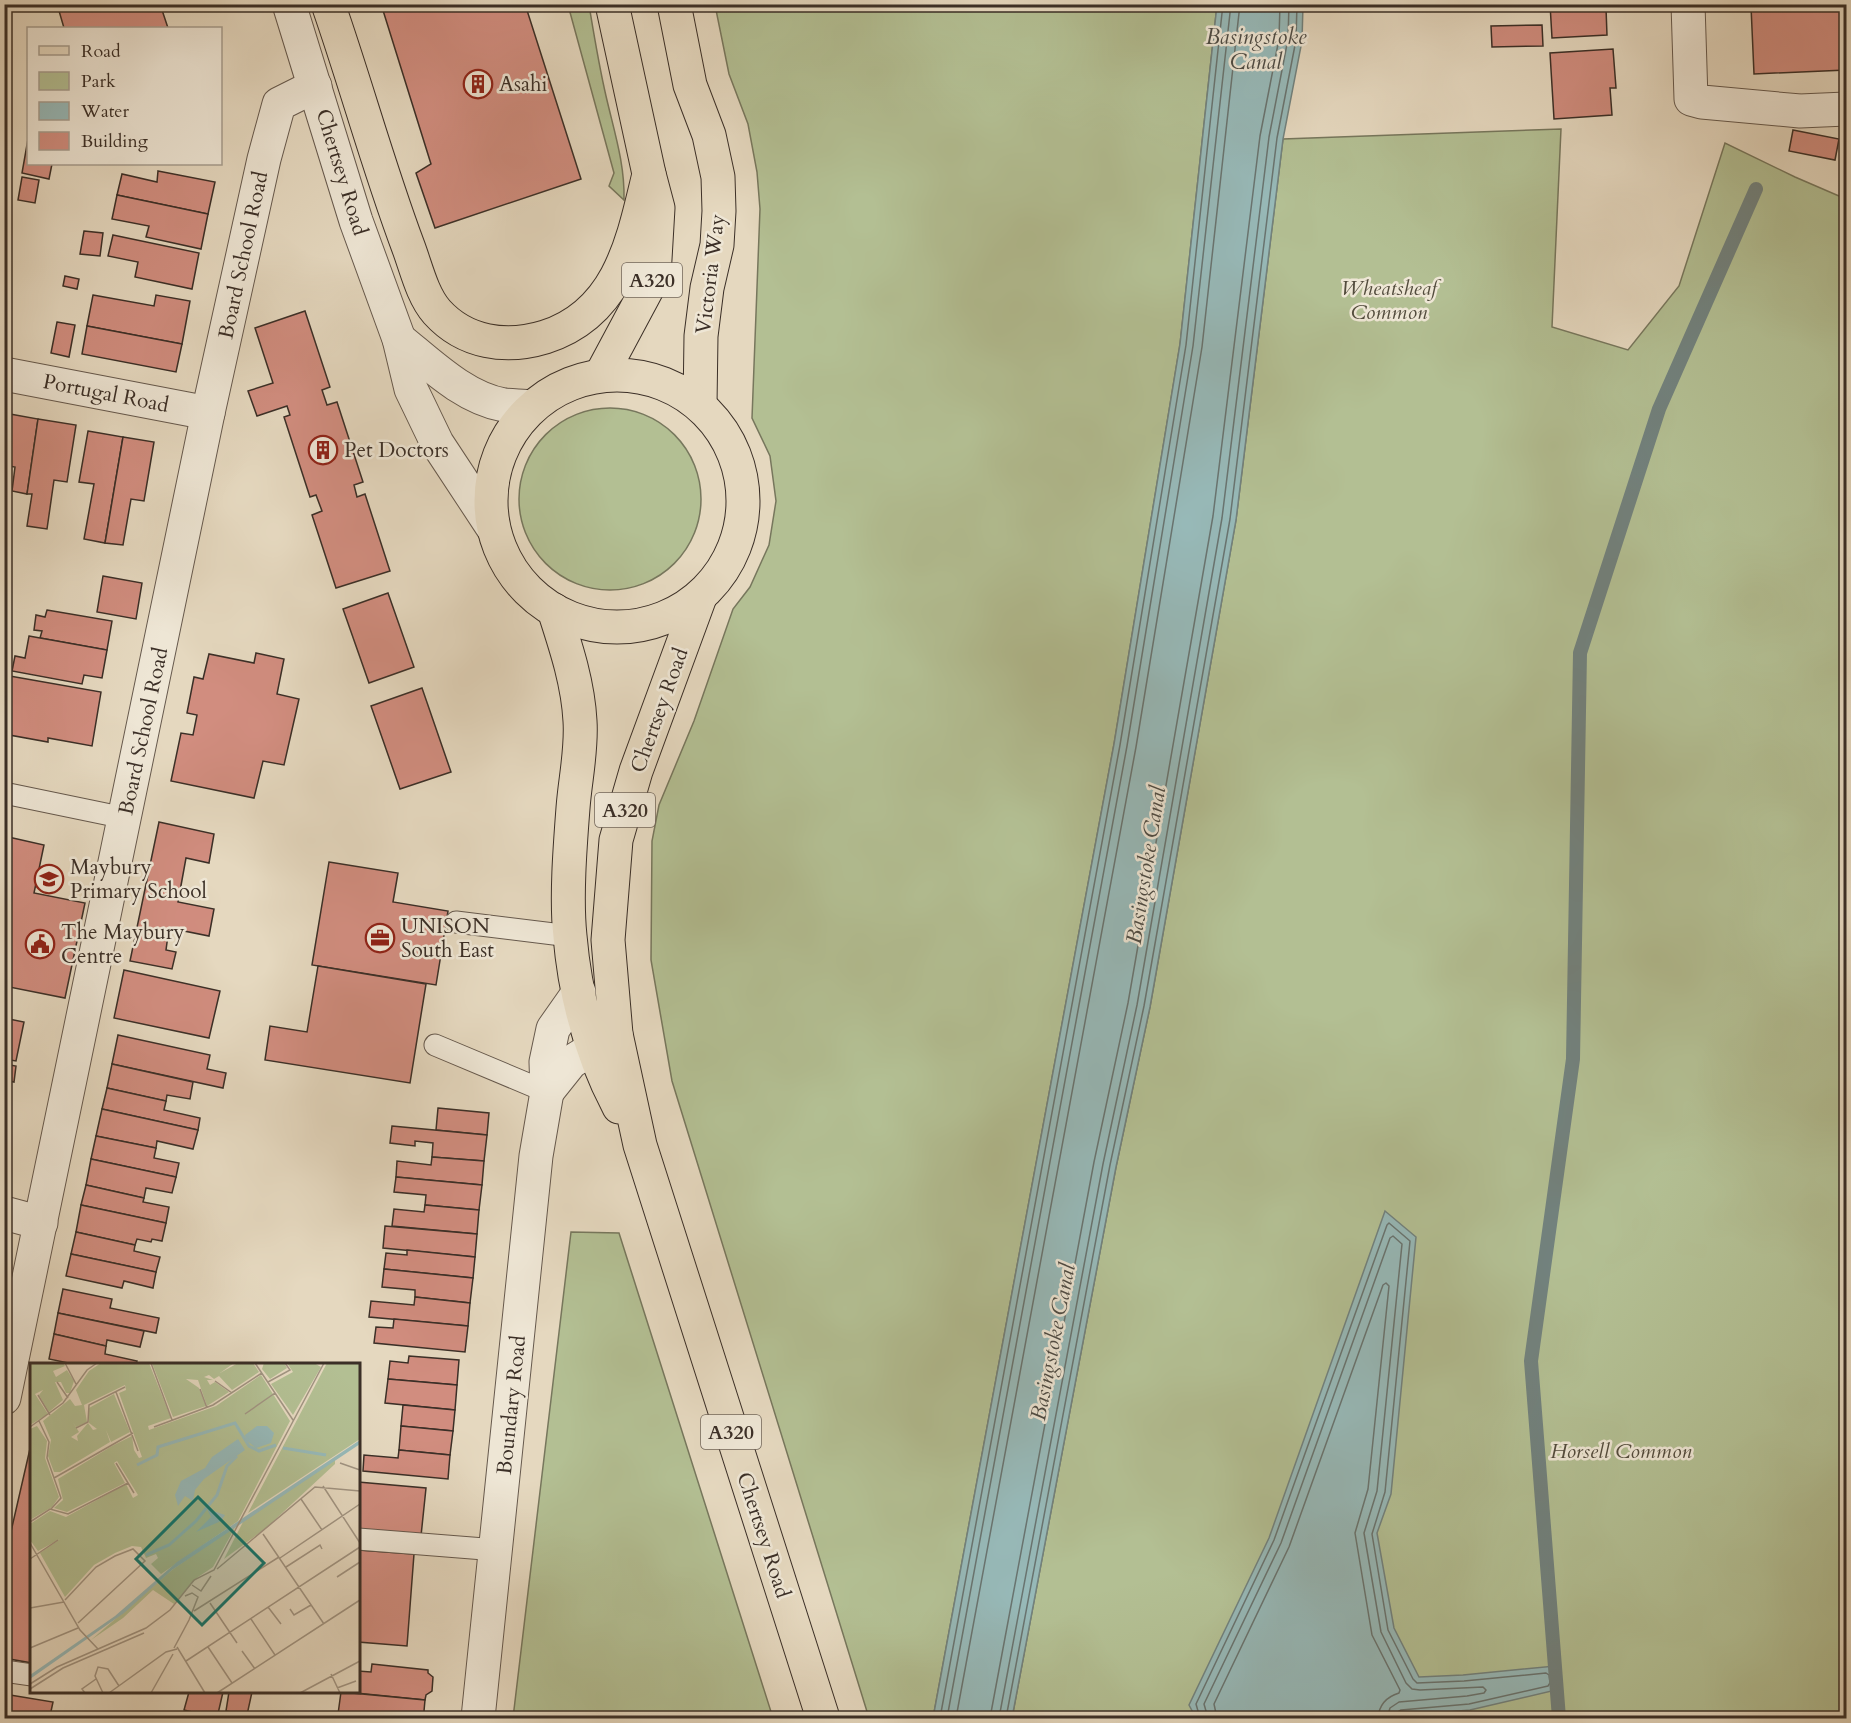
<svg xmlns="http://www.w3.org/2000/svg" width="1851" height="1723" viewBox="0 0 1851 1723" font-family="Cardo,serif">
<rect width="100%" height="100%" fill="#e5d8bf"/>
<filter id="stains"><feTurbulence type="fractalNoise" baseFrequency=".00333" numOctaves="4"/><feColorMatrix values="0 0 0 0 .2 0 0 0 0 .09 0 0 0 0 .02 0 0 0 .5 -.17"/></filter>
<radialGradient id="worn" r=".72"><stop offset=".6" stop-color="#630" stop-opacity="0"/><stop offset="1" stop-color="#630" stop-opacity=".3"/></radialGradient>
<g fill="#b3bf93" stroke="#77775d" stroke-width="1.5">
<path d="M 568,5 L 589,5 C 594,35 599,66 606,96 C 614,131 625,164 624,200 L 609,186 L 614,173 Z"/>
<polygon points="715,5 1217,5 1180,344 1114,744 933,1718 869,1718 672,1081 651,960 652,841 659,805 694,721 733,609 750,587 769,545 776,501 770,456 752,418 760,209 757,172 748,124 729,74"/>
<polygon points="1561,129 1552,327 1628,350 1679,286 1725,143 1795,177 1846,199 1846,1718 1012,1718 1116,1167 1150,1007 1236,520 1283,139"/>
<circle cx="610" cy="499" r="91"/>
<polygon points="571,1232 619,1233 773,1718 513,1718"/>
</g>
<g fill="#97b9b8" stroke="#72827e" stroke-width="1.5">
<polygon points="1217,5 1303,5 1302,41 1283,139 1236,520 1150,1007 1116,1167 1012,1718 933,1718 1114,744 1180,344"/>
<polygon points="1385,1211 1416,1237 1391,1494 1377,1533 1394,1628 1419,1677 1463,1675 1555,1666 1556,1690 1470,1710 1388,1717 1387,1718 1196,1718 1189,1705 1269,1538"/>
</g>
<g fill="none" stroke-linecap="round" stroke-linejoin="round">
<g stroke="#697470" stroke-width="1.5">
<polyline points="940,1718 1120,745 1186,345 1223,4"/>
<polyline points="947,1718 1127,746 1193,346 1231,4"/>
<polyline points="956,1718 1136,747 1202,347 1240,4"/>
<polyline points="990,1718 1094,1162 1128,1003 1213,516 1260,136 1279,39 1280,4"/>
<polyline points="999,1718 1103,1164 1137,1005 1222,518 1269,137 1288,39 1289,4"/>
<polyline points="1006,1718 1110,1165 1144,1006 1230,519 1277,138 1296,40 1297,4"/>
<polyline points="1200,1718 1196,1704 1274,1540 1387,1225 1389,1223 1410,1241 1385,1492 1372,1534 1388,1630 1413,1679 1417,1683 1464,1681 1546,1673 1549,1675 1550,1683 1548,1686 1469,1704 1401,1710 1396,1713 1395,1718"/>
<polyline points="1208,1718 1204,1704 1281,1543 1390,1238 1393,1236 1402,1244 1377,1491 1364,1533 1381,1632 1406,1683 1412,1689 1420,1690 1483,1687 1486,1690 1484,1693 1467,1696 1399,1702 1390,1708 1387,1718"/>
<path d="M 1217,1718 L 1214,1704 L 1289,1547 L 1383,1285 L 1386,1283 L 1389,1286 L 1368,1489 L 1355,1533 L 1372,1635 L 1400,1690 L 1399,1693 C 1386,1697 1379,1705 1378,1718"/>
</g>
<polyline stroke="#72827e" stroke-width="14" points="1559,1718 1531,1361 1573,1059 1580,653 1659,409 1756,189"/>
</g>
<g fill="#d18d7f" stroke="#3b2f27" stroke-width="1.5">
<polygon points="57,4 160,4 168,28 64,28"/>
<polygon points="381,4 525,4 581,179 435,228 416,173 431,164"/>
<polygon points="1550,4 1620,4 1620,7 1606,8 1607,35 1552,38"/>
<polygon points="1778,4 1846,4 1846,70 1754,74 1751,6"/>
<polygon points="1542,25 1543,46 1492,47 1491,26"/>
<polygon points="1613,49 1616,88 1610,88 1612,115 1554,119 1550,53"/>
<polygon points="1793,130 1839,139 1835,160 1789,151"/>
<polygon points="28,139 28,164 52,164 49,179 22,173"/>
<polygon points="158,171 215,182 208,214 117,195 122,174 157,182"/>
<polygon points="22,177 39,180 35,203 18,200"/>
<polygon points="117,195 208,214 201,249 146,237 149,226 112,219"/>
<polygon points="84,231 103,233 100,256 80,254"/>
<polygon points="113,235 199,253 192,289 135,277 138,262 108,256"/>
<polygon points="65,276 79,279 77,289 63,286"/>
<polygon points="93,295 154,306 156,295 190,301 182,344 87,326"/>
<polygon points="305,311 330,387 322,390 327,405 337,402 363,482 354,485 357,497 365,494 390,571 336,588 312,515 322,511 316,495 310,497 284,417 290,415 287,406 257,416 248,391 273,383 255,328"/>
<polygon points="57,322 75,325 69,357 51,353"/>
<polygon points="87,326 182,344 176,372 82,354"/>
<polygon points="10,414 38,419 27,494 12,491 15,467 4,465 4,450"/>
<polygon points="38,419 76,425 67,482 54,480 47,529 27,526 32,494 27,494"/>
<polygon points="88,431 123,437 105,543 84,539 94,484 79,482"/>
<polygon points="123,437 154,442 144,501 131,499 123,545 105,543"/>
<polygon points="103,576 142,583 136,619 97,612"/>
<polygon points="388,593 414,667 369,683 343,609"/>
<polygon points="47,610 112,621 107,650 40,638 42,631 34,630 36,615 45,617"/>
<polygon points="29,636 107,650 102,678 84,675 82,684 12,671 15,656 25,658"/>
<polygon points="256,653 284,659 277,694 299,699 284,765 263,761 254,798 171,781 181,733 193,735 197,715 187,713 194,677 203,679 209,654 254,663"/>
<polygon points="4,675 101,692 92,746 48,738 48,742 4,734"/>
<polygon points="422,688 451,772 400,789 371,706"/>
<polygon points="159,822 214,834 209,863 186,858 178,902 214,909 209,936 169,928 166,950 176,952 172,969 130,961"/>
<polygon points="4,836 44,845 34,893 85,903 65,998 4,986"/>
<polygon points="329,862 398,873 393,902 448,911 436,985 312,965"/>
<polygon points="318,966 426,984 410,1083 265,1060 270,1026 307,1032"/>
<polygon points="124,970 220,991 209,1038 114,1018"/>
<polygon points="4,1018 24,1022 16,1061 4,1059"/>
<polygon points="118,1035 210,1055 207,1069 226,1073 223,1088 112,1064"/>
<polygon points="4,1064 16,1066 14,1082 9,1081 6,1095 10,1096 7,1116 4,1115"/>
<polygon points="112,1064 193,1082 190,1099 167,1095 166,1101 107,1088"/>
<polygon points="107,1088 166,1101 164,1110 200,1118 198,1130 102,1109"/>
<polygon points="438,1108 489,1113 487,1135 436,1130"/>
<polygon points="102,1109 198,1130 193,1149 157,1141 156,1148 96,1136"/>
<polygon points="392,1126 487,1135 484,1161 432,1157 433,1143 415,1141 415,1146 390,1143"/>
<polygon points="96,1136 156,1148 154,1158 179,1163 176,1177 91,1159"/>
<polygon points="432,1157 484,1161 482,1185 396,1177 397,1161 431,1165"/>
<polygon points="91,1159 176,1177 172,1193 146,1188 144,1198 86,1185"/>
<polygon points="396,1177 482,1185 479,1210 425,1205 426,1195 394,1192"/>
<polygon points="86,1185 144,1198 143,1202 169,1207 166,1223 81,1205"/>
<polygon points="81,1205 166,1223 162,1241 152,1239 151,1242 137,1239 135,1245 76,1232"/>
<polygon points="425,1205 479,1210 477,1234 392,1226 394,1209 424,1212"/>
<polygon points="385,1226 477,1234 475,1257 383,1248"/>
<polygon points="76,1232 135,1245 134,1251 160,1257 156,1272 71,1254"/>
<polygon points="407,1250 475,1257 473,1278 384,1269 386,1253 407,1255"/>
<polygon points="71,1254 156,1272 153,1288 124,1281 122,1288 66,1276"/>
<polygon points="384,1269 473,1278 470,1303 415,1297 415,1290 382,1287"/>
<polygon points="63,1289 112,1299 110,1308 159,1318 156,1333 58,1313"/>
<polygon points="415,1297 470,1303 468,1326 369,1317 371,1301 414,1305"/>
<polygon points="58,1313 144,1331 140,1347 107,1340 106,1346 54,1334"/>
<polygon points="394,1319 468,1326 465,1352 374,1343 376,1327 393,1328"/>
<polygon points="54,1334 106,1346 105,1354 137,1361 136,1364 73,1364 49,1359"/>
<polygon points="409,1356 459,1360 457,1385 388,1379 390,1361 408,1363"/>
<polygon points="388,1379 457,1385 455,1410 385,1403"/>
<polygon points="403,1405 455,1410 453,1431 401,1426"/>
<polygon points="401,1426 453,1431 450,1455 399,1450"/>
<polygon points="32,1440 32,1663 4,1658 4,1562"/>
<polygon points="399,1450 450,1455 448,1479 363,1471 364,1455 398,1458"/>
<polygon points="358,1482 426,1488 421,1536 358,1531"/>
<polygon points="358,1550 414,1554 407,1646 358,1642"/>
<polygon points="372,1664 428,1670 428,1673 433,1677 432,1691 426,1695 425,1700 346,1692 358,1692 358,1671 371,1672"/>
<polygon points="189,1692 223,1692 217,1718 184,1710"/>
<polygon points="229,1692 252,1692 247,1715 226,1711"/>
<polygon points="341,1692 425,1700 424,1711 430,1715 430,1718 365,1718 365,1716 338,1714"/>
<polygon points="4,1694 53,1702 50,1716 63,1718 4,1718"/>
</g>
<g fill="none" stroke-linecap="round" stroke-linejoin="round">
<g stroke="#66594d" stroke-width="23">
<g id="service">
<polyline points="4,793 125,818"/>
<polyline points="456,922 570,936"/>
<polyline points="435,1045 547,1092"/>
<polyline points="358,1539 497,1550"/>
<polyline points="4,1671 32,1675"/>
</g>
</g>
<g stroke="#66594d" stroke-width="35">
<g id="minor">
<polyline points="289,4 356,221 399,339 411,389 437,443 493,528"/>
<polyline points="1688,4 1691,99 1702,102 1800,111 1846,109"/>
<path d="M 399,339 C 430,364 464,398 504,405 C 513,406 523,406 532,407"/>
<polyline points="4,374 208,413"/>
<polyline points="547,1092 571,1062 616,1034"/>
<polyline points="4,1213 41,1223"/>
<polyline points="4,1398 208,413 264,159 279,104 315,86"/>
<polyline points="478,1718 536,1156 547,1092 546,1062 553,1029 579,992"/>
</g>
</g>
<g stroke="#3b2f27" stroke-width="35">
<g id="primary">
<path d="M 328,4 C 356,84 378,166 408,246 C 416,267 422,295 437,312 C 465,343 506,349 545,337 C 620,313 633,240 649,174"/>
<polyline points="674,4 690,85 709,135 718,177 719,211 717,245 707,288 701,336 700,405"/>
<circle cx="617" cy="501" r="126"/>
<polyline points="601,375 654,276 658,208 649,174 612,4"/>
<polyline points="700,597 636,771 616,840 608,940 616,1034 640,1145 823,1718"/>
<path d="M 554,610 C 566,647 578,683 580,721 C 582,750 575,780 573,808 C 570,847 566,898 570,936 C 575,995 591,1054 619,1107"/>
</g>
</g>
<use href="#service" stroke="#eee6d5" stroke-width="21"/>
<use href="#minor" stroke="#eee6d5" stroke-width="33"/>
<use href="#primary" stroke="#e5d8bf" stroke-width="33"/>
</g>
<defs>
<g id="building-ring" transform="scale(1.5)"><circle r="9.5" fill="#eee6d5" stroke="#8f2418" stroke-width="1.5"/><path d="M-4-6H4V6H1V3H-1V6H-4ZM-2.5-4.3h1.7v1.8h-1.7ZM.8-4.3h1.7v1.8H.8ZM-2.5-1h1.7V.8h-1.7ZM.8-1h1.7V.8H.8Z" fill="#8f2418"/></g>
<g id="school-ring" transform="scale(1.5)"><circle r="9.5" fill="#eee6d5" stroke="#8f2418" stroke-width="1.5"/><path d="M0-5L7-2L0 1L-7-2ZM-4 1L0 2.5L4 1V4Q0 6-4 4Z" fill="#8f2418"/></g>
<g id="office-ring" transform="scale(1.5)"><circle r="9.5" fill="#eee6d5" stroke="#8f2418" stroke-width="1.5"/><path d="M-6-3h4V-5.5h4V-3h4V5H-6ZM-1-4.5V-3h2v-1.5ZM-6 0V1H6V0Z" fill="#8f2418"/></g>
<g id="civic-ring" transform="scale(1.5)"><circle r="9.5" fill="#eee6d5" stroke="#8f2418" stroke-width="1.5"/><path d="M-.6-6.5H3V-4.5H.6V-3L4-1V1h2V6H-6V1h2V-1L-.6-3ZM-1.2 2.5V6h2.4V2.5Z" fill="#8f2418"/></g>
</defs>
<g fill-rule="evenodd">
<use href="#building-ring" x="478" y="84"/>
<use href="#building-ring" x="323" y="450"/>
<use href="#school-ring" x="49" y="879"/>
<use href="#office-ring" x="380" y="938"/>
<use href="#civic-ring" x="40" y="944"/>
</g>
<g text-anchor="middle" stroke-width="5" stroke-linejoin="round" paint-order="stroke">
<g fill="#eee6d5" stroke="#71665b" stroke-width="1.5">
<rect x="622" y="263" width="60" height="34" rx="4.5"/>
<rect x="595" y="793" width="60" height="34" rx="4.5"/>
<rect x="701" y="1415" width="60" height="34" rx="4.5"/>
</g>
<g font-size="20" font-weight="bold" fill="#3b2f27">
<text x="652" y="287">A320</text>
<text x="625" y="817">A320</text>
<text x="731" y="1439">A320</text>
</g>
<g font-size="21" fill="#3b2f27" stroke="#eee6d5" text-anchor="start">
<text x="499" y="91">Asahi</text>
<text x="344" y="457">Pet Doctors</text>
<text x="70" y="874">Maybury<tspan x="70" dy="24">Primary School</tspan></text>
<text x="401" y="933">UNISON<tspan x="401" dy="24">South East</tspan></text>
<text x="61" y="939">The Maybury<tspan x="61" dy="24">Centre</tspan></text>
</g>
<g font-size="21" fill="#3b2f27" stroke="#eee6d5">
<text transform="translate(342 172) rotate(73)" y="7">Chertsey Road</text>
<text transform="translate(243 255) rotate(-78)" y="7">Board School Road</text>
<text transform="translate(710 274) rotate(-83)" y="7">Victoria Way</text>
<text transform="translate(106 393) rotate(11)" y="7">Portugal Road</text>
<text transform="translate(659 710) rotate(-70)" y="7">Chertsey Road</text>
<text transform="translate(143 731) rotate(-78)" y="7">Board School Road</text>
<text transform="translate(511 1405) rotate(-84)" y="7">Boundary Road</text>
<text transform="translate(764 1535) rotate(72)" y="7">Chertsey Road</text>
</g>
<g font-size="21" font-style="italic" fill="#534c3d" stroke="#eee6d5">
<text x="1389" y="295">Wheatsheaf<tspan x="1389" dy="24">Common</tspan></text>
<text x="1621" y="1458">Horsell Common</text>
</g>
<g font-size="22" font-style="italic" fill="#4d4b44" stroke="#eee6d5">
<text x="1256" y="44">Basingstoke<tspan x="1256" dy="25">Canal</tspan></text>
<text transform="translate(1145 865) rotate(-81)" y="8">Basingstoke Canal</text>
<text transform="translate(1052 1342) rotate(-79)" y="8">Basingstoke Canal</text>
</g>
</g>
<g transform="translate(30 1363)">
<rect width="330" height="330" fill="#e5d8bf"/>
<path d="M 0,0 L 33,0 L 35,3 L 23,8 L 26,14 L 37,7 L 44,18 L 40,30 L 36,30 L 31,19 L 25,19 L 33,37 L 19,49 L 9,32 L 13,27 L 5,31 L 18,51 L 0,62 ZM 71,0 L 119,0 L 141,55 L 118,63 L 119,67 L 186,43 L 231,12 L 260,58 L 208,158 L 131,211 L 121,201 L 128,195 L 126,191 L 116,195 L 111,184 L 102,183 L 85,190 L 64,202 L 35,234 L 10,190 L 30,176 L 8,188 L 0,177 L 0,161 L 20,148 L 36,154 L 96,121 L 103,135 L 108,132 L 87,98 L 84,100 L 95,120 L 37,149 L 24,145 L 33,137 L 28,116 L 82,83 L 102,73 L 104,87 L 109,95 L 112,94 L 89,30 L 96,27 L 95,22 L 54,42 L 57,59 L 46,64 L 42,58 L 49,69 L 41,74 L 48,78 L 47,73 L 58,60 L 63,67 L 67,66 L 59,60 L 59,45 L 84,31 L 100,69 L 81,79 L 76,67 L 80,79 L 30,109 L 24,109 L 18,93 L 21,77 L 13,58 L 40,36 L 45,43 L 52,42 L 46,27 L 59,8 ZM 122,0 L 204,0 L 190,10 L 208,0 L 223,0 L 229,9 L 202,27 L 189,13 L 184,16 L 179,12 L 174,14 L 183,17 L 177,17 L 180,22 L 185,19 L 199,29 L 177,43 L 168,17 L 156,16 L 169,25 L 176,43 L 143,54 ZM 234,0 L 254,0 L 257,5 L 240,16 L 232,6 ZM 257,0 L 284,0 L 291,4 L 263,52 L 241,21 L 263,9 ZM 297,0 L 330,0 L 330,76 L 218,150 ZM 7,63 L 17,78 L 15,95 L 29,134 L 22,144 L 0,157 L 0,66 ZM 305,96 L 305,101 L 236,165 L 194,196 L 214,157 ZM 207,161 L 183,204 L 168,214 L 144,241 L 123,227 L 93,255 L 61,277 L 142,207 Z" fill="#b3bf93"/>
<path d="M 227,63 L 237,63 L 244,70 L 241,80 L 226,85 L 216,77 L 215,72 ZM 208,76 L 215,87 L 174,116 L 165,127 L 163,138 L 155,133 L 148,143 L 145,132 L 151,118 L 175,105 L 182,94 ZM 330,77 L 330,81 L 142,207 L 94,250 L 0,316 L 0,312 L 85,253 L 147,199 ZM 177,146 L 195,152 L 191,158 L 166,169 L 181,154 Z" fill="#97b9b8"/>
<path fill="none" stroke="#97b9b8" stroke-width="3" d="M 253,85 L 296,92M 107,102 L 127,92 L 128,84 L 205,60 L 219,83 L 229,88 L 246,82M 116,192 L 139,182 L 166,158 L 187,132 L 197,103 L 207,93"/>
<path fill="none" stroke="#a19482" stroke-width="1.5" d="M 35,0 L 46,21M 121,0 L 142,57M 225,0 L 263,57M 185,18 L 202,30M 27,19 L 38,35M 238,19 L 260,7 L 255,0M 170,26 L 177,45M 86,29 L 108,88M 8,32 L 20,52M 215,51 L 245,30M 9,58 L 19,79 L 17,95 L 31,135 L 21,146M 0,64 L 33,40 L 57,7 L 67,0M 124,64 L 183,42 L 232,10M 46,65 L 58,59 L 59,42 L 95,24M 86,100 L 104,130M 310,100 L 330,107M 24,115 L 103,70M 293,123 L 330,180M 271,136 L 292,167M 0,159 L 20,146 L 38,151 L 98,120M 233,171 L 294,261M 0,180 L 50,267 L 68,286M 250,195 L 330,141M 0,196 L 28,177M 256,204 L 290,182 L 292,186M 187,206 L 285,124 L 330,128M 307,214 L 330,199M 162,222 L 171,228 L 181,213M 155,233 L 162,230 L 168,234 L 159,257M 35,237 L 66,204 L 85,193 L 103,186 L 115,198 L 48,260M 180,240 L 207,280M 238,244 L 251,261M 0,245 L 34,239M 260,246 L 264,252 L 281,242M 164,248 L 249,194M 221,256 L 245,292M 147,284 L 175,330M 178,284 L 202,320M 0,285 L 48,265M 144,285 L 159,257M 212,288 L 225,306M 156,298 L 330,184M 301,311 L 310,330M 0,321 L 27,304 L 116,265 L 140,247 L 164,217 L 184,207 L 294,0M 307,325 L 326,318M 0,326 L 33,305 L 114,270M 55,330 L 52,326 L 66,316M 73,330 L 65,313 L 68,304 L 78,306 L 89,323M 79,330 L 136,289 L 147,286M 121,330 L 143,291M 187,330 L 330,237M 270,330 L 330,298"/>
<path fill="#0f766e" fill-opacity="0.15" stroke="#0f766e" stroke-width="3" d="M 168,134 L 234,200 L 172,262 L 106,196 Z"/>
<rect width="330" height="330" fill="none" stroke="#3b2f27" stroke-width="3"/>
</g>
<rect width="1851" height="1723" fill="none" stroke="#e5d8bf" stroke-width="24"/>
<rect x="6" y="6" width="1839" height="1711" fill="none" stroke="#3b2f27" stroke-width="3"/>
<rect x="12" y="12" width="1827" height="1699" fill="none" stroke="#3b2f27" stroke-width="1.5"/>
<rect x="27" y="27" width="195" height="138" fill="#eee6d5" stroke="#a69d8f" stroke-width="1.5"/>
<rect x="39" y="46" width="30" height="9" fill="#e5d8bf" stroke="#a69d8f" stroke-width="1.5"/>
<text x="81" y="57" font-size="18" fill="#3b2f27">Road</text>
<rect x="39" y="72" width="30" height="18" fill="#b3bf93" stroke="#a69d8f" stroke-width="1.5"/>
<text x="81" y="87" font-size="18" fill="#3b2f27">Park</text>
<rect x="39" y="102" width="30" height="18" fill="#97b9b8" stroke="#a69d8f" stroke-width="1.5"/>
<text x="81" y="117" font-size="18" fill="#3b2f27">Water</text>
<rect x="39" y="132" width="30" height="18" fill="#d18d7f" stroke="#a69d8f" stroke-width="1.5"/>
<text x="81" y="147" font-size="18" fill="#3b2f27">Building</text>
<rect width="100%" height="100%" filter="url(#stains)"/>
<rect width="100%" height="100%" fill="url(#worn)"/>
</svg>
